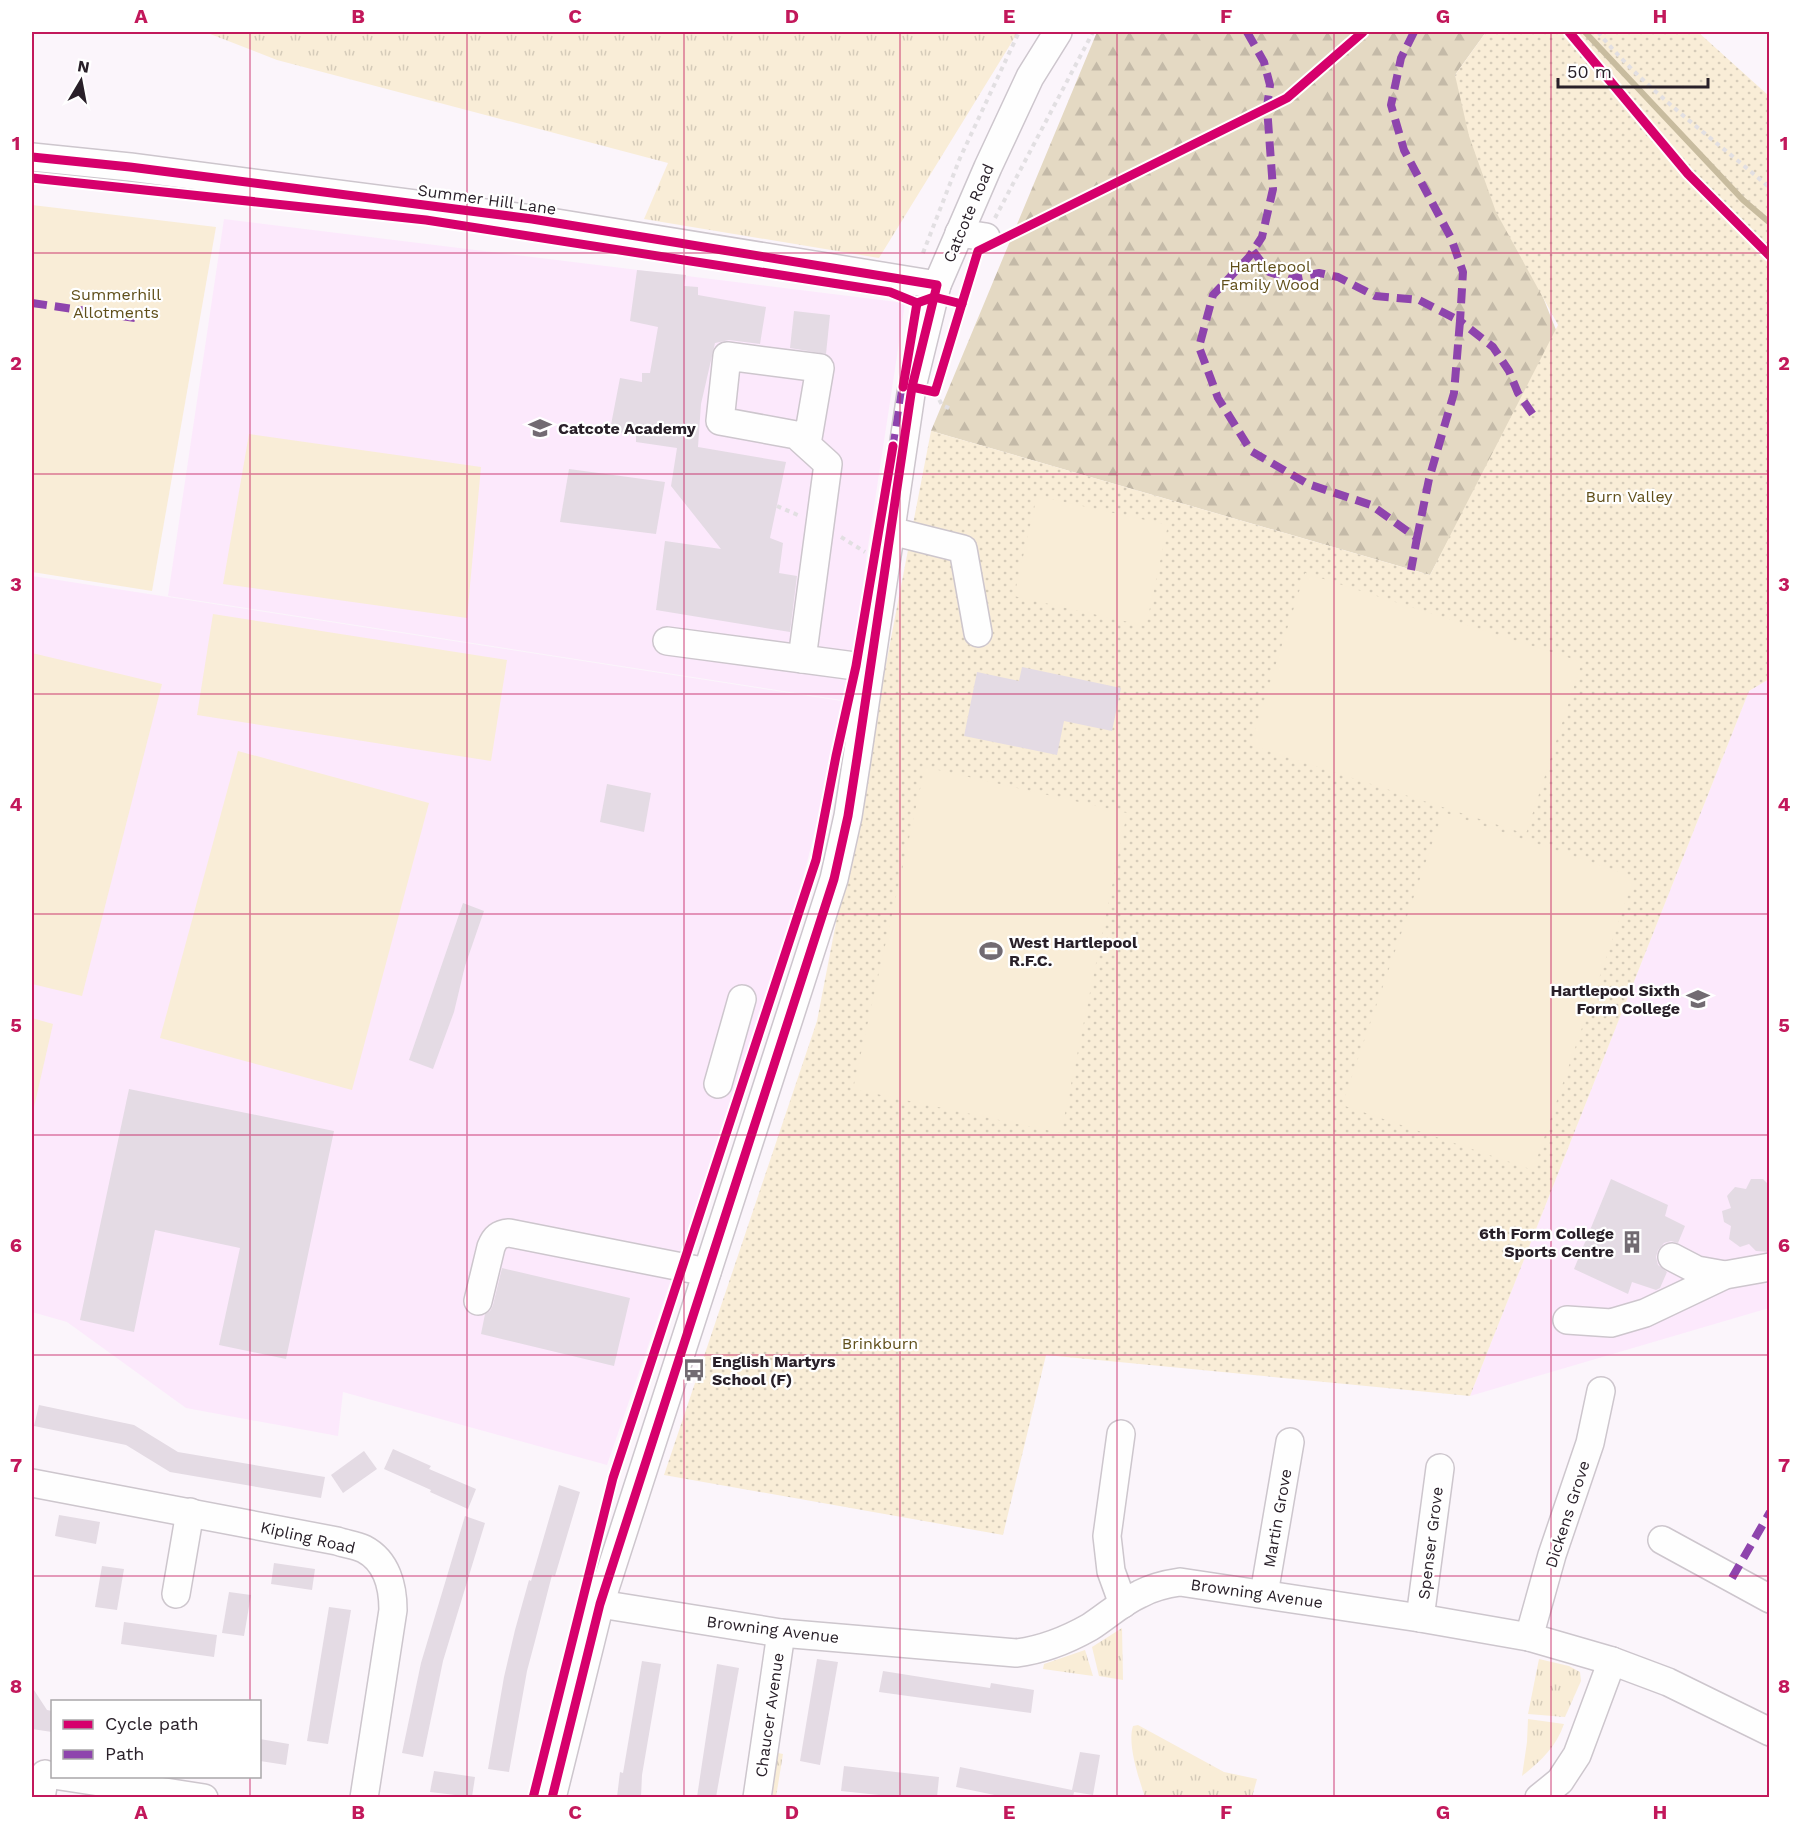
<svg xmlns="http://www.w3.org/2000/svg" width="1801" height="1829" viewBox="0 0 1801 1829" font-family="'Work Sans',sans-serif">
<defs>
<pattern id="grass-tufts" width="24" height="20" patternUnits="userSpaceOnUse" patternTransform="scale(1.5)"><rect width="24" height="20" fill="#f9edd7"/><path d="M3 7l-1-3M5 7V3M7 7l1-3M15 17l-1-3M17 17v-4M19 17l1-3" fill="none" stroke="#d5cbb9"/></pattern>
<pattern id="forest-firs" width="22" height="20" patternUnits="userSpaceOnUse" patternTransform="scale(1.5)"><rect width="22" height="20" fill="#e4d9c3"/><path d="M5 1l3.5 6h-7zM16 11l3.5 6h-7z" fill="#c4baa8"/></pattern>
<pattern id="park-dots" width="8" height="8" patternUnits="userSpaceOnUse" patternTransform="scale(1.5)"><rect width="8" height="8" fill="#f9edd7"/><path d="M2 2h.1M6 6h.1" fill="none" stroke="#d5cbb9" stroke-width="1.8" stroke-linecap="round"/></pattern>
</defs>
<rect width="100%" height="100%" fill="#fbf5fb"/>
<g fill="#fce9fc">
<polygon points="224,219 905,303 867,553 848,701 168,596"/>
<polygon points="32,576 848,702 784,952 607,1465 343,1392 338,1436 186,1408 67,1322 32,1312"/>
<polygon points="1769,679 1769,1308 1470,1396 1749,691"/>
</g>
<g fill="url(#grass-tufts)">
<polygon points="205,32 1018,32 879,258 644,219 668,163 277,60"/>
<polygon points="1122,1628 1123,1680 1099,1676 1092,1647"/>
<polygon points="1085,1650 1093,1676 1043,1669 1044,1664"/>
<polygon points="1539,1659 1569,1666 1580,1672 1581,1681 1565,1717 1528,1714"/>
<path d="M 1528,1719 L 1564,1724 C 1556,1747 1541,1761 1522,1776 L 1527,1742 Z"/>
<path d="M 1138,1725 L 1224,1772 L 1257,1779 L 1252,1797 L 1145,1797 C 1139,1779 1127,1744 1133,1726 Z"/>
<polygon points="773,1752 783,1754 776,1797 764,1798"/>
</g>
<polygon fill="url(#forest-firs)" points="1097,32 1486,32 1455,75 1558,335 1430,575 931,431"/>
<polygon fill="url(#park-dots)" points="1486,32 1698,32 1769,96 1769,679 1749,691 1470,1396 1046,1355 1003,1535 664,1475 817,1021 931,431 1430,575 1558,325 1496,212 1469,136 1455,75"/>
<g fill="#f9edd7">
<polygon points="32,205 216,227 152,591 32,572"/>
<polygon points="249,434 481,467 467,618 223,584"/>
<polygon points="1037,496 1168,525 1146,626 1014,596"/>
<polygon points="1305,573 1582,662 1526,834 1250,745"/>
<polygon points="213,614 507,660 491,761 197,715"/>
<polygon points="32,653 162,684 82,996 32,984"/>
<polygon points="238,751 429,803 352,1090 160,1038"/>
<polygon points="925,767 1127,813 1061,1133 853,1089"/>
<polygon points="1443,812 1634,877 1533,1170 1342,1105"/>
<polygon points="32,1018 53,1024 32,1116"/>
</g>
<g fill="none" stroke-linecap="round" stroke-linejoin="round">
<polyline stroke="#c8bc9f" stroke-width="6" points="1585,32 1743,200 1770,223"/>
</g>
<g fill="#e4dbe4">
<polygon points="637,270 686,275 684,286 698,287 698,295 766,307 760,344 729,340 715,343 701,404 698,447 786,462 770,538 783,543 779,573 797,576 790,632 656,610 665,541 721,549 671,486 677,448 636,442 636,436 610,430 620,378 642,382 642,373 650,373 658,327 630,321"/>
<polygon points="794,311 830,315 826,354 790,348"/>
<polygon points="569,469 665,482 656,534 560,522"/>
<polygon points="1022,667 1121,688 1112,731 1064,721 1057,755 964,736 977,672 1019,681"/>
<polygon points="607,784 651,793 644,832 600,822"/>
<polygon points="463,903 484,911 465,966 454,1012 433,1069 409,1060"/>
<polygon points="129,1089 334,1131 286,1359 219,1345 240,1248 155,1230 134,1332 80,1320"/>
<polygon points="1611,1179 1668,1205 1665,1216 1685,1226 1678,1243 1671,1241 1664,1243 1658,1250 1656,1257 1658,1265 1667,1272 1660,1288 1656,1290 1632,1282 1628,1294 1574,1269"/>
<polygon points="1751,1179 1763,1179 1770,1186 1770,1252 1756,1251 1749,1244 1740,1247 1729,1239 1731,1226 1724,1222 1722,1211 1731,1208 1727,1196 1735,1187 1746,1189"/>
<polygon points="502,1268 630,1298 614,1366 481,1334 485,1314 490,1311 493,1305"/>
<polygon points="39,1405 134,1425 178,1452 325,1477 321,1498 170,1472 126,1445 34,1426"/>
<polygon points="393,1449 431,1466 429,1469 476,1489 468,1509 430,1492 431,1490 384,1469"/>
<polygon points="364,1451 377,1469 343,1493 331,1475"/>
<polygon points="559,1485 580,1492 555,1576 552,1575 535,1641 527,1671 509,1772 488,1769 504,1677 515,1630 529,1580 531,1581"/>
<polygon points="59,1515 100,1522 96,1544 55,1536"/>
<polygon points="465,1516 485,1523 443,1661 423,1757 402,1753 421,1663"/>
<polygon points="274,1563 315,1569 312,1590 271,1584"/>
<polygon points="102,1566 124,1569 117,1610 95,1607"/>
<polygon points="229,1592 251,1595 244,1636 222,1633"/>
<polygon points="329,1607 351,1610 328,1744 307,1741"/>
<polygon points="124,1622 217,1635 214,1657 121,1644"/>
<polygon points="817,1659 838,1662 820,1765 800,1761"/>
<polygon points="642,1661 661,1664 642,1775 641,1797 617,1797 620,1772 623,1773"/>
<polygon points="717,1664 739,1668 716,1797 697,1797"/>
<polygon points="883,1671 990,1688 991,1683 1034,1690 1031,1713 879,1692"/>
<polygon points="32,1687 47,1710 52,1711 52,1732 32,1729"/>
<polygon points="260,1739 289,1744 286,1765 260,1761"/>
<polygon points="1080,1752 1100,1755 1093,1795 1074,1792 1073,1797 1004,1797 956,1787 960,1767 1072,1790"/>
<polygon points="844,1766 939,1777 937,1797 898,1797 841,1791"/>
<polygon points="434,1771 475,1777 472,1797 430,1792"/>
</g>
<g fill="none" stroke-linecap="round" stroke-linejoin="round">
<g stroke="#cdc6cd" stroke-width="30">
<g id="minor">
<polyline points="32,157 130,167 532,219 937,285"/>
<polyline points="959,233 986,237"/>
<polyline points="891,531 963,549 978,633"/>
<polyline points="667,641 870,668"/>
<polyline points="802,659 828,464 796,435 720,421 727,356 820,368 807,444"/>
<polyline points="718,1084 742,999"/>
<polyline points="1672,1257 1697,1270 1725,1275"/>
<path d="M 478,1301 L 491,1247 C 495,1237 499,1234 509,1233 L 707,1272"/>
<polyline points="1567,1320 1611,1323 1645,1313 1725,1275 1770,1267"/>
<polyline points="1121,1434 1107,1536 1111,1571 1123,1604"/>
<path d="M 32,1483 L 337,1541 C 345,1544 356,1545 364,1549 C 387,1561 393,1587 393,1610 L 364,1798"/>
<polyline points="1662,1540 1770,1599"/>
<polyline points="176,1594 190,1512"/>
<polyline points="1264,1594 1290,1442"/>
<path d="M 600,1604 L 781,1633 L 1016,1653 C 1042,1650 1067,1640 1090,1627 C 1107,1616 1122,1602 1140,1594 C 1153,1587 1166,1584 1180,1582 L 1420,1618 L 1529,1637 L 1612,1661 L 1668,1682 L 1770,1732"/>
<polyline points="1420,1618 1440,1468"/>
<polyline points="1529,1637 1552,1555 1590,1443 1601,1391"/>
<polyline points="60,1776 204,1798"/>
<polyline points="41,1798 45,1774"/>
<polyline points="552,1798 600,1604 834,879 848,816 857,758 912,387 937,285 988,167 1030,77 1058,32"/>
<polyline points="757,1798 781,1633"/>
<polyline points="1539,1798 1560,1781 1577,1755 1612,1661"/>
</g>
</g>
<g stroke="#e2dfe2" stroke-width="4" stroke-dasharray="4.5 4.5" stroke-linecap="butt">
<path d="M 1598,32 C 1646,91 1713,138 1770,188"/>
<polyline points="995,218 1093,32"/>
<polyline points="923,253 960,158 1019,32"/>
<polyline points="935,392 942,405 951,409"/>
<polyline points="777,506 800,516"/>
<polyline points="841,537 865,552"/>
</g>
<use href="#minor" stroke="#fefefe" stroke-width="27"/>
<g stroke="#8e44ad" stroke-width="8" stroke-dasharray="15 8" stroke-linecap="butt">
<polyline points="1247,32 1264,62 1270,85 1267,107 1273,189 1262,237 1249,257 1213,295 1199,347 1218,398 1251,451 1308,484 1371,505 1417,538 1411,570"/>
<polyline points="1414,32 1401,58 1391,105 1404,150 1451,238 1463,272 1460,321 1493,347 1509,371 1518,393 1534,416"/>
<polyline points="1253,251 1269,272 1290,279 1319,273 1338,277 1375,296 1419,300 1460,321 1454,393 1429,479 1417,538"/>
<polyline points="32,303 135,318"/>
<polyline points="893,449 903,384"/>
<polyline points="1732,1578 1770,1512"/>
</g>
<g stroke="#fff" stroke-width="13">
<g id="cycleway">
<polyline points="1569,32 1688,174 1770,256"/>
<polyline points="32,157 130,167 532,219 937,285 912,387 857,758 848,816 834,879 600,1604 552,1798"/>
<polyline points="32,178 426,220 890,292 917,303 934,297 962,304"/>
<polyline points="903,387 917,303"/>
<polyline points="912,387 935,392 978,251 1287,98 1363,32"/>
<polyline points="533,1798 613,1478 816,860 836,756 856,666 893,446"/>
</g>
</g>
<use href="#cycleway" stroke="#d6006c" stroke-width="9"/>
</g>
<path fill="none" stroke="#c2185b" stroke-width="1.5" stroke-opacity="0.55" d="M 250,32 L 250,1702M 467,32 L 467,1798M 684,32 L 684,1798M 900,32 L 900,1798M 1117,32 L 1117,1798M 1334,32 L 1334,1798M 1551,32 L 1551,1798M 32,253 L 1770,253M 32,474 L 1770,474M 32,694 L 1770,694M 32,914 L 1770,914M 32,1135 L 1770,1135M 32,1355 L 1770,1355M 32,1576 L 1770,1576M 250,1776 L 250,1798"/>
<defs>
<g id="school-bare" transform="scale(1.8)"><path d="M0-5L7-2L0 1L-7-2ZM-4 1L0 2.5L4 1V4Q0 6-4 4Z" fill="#726b72" stroke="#fff" stroke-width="2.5" paint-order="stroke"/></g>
<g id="stadium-bare" transform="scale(1.8)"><path d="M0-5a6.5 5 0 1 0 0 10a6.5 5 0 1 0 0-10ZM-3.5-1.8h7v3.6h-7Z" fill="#726b72" stroke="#fff" stroke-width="2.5" paint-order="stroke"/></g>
<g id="building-bare" transform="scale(1.8)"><path d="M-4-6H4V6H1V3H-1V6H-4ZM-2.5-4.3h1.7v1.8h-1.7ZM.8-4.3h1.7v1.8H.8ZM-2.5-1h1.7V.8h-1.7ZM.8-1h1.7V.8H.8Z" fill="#726b72" stroke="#fff" stroke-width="2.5" paint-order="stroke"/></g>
<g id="bus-bare" transform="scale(1.8)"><path d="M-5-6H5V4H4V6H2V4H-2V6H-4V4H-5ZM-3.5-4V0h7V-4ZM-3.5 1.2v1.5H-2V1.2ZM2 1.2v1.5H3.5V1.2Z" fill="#726b72" stroke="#fff" stroke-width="2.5" paint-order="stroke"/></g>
</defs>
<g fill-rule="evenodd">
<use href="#school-bare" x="540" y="428"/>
<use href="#stadium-bare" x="991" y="951"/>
<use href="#school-bare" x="1698" y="999"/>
<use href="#building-bare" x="1632" y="1242"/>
<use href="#bus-bare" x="694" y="1370"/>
</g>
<g text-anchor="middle" stroke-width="4.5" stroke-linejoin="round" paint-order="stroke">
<g font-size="16" fill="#292029" stroke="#fff">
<text transform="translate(487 199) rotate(8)" y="6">Summer Hill Lane</text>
<text transform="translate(968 213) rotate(-67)" y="6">Catcote Road</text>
<text transform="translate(1567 1514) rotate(-72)" y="6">Dickens Grove</text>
<text transform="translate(1277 1518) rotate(-80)" y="6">Martin Grove</text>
<text transform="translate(308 1537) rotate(13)" y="6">Kipling Road</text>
<text transform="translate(1430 1543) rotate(-83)" y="6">Spenser Grove</text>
<text transform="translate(1257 1593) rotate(8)" y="6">Browning Avenue</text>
<text transform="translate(773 1629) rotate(7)" y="6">Browning Avenue</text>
<text transform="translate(769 1715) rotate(-82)" y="6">Chaucer Avenue</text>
</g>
<g font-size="16" fill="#604f1a" stroke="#fff">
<text x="1270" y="272">Hartlepool<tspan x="1270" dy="18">Family Wood</tspan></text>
<text x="116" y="300">Summerhill<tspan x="116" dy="18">Allotments</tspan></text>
<text x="1629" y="502">Burn Valley</text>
<text x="880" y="1349">Brinkburn</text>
</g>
<g font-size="16" font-weight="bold" fill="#292029" stroke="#fff" text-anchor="start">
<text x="558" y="434">Catcote Academy</text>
<text x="1009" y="948">West Hartlepool<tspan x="1009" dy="18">R.F.C.</tspan></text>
<text x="1680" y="996" text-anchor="end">Hartlepool Sixth<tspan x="1680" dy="18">Form College</tspan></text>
<text x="1614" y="1239" text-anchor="end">6th Form College<tspan x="1614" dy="18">Sports Centre</tspan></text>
<text x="712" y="1367">English Martyrs<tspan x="712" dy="18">School (F)</tspan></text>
</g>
</g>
<rect width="1801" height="1829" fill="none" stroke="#ffffff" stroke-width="66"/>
<rect x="51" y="1700" width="210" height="78" fill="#ffffff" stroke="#a9a6a9" stroke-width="1.5"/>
<rect x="63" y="1720" width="30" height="9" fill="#d6006c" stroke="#a9a6a9" stroke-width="1.5"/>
<text x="105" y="1730" font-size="18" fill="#292029">Cycle path</text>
<rect x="63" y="1750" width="30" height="9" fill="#8e44ad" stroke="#a9a6a9" stroke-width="1.5"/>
<text x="105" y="1760" font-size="18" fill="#292029">Path</text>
<g transform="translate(81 81) rotate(10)" stroke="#ffffff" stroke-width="4.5" paint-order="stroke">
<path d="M0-4.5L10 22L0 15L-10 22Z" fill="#292029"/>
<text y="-9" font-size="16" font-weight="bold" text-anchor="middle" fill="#292029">N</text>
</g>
<path d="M1558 78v9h150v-9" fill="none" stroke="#292029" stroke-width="3"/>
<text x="1567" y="78" font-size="18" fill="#292029" stroke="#ffffff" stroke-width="4.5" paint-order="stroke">50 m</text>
<rect x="33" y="33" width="1735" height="1763" fill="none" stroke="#c2185b" stroke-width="2"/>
<g font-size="20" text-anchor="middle" font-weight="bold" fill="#c2185b">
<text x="141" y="23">A</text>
<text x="358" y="23">B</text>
<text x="575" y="23">C</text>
<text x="792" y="23">D</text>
<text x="1009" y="23">E</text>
<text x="1226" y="23">F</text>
<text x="1443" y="23">G</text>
<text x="1660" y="23">H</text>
<text x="16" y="150">1</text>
<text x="1784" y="150">1</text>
<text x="16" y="370">2</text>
<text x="1784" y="370">2</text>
<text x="16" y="591">3</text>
<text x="1784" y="591">3</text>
<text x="16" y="811">4</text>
<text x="1784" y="811">4</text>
<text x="16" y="1032">5</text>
<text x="1784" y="1032">5</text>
<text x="16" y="1252">6</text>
<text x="1784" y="1252">6</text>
<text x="16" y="1472">7</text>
<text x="1784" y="1472">7</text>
<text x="16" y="1693">8</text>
<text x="1784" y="1693">8</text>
<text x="141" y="1819">A</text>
<text x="358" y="1819">B</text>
<text x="575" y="1819">C</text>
<text x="792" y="1819">D</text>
<text x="1009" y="1819">E</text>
<text x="1226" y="1819">F</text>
<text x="1443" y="1819">G</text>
<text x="1660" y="1819">H</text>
</g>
</svg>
